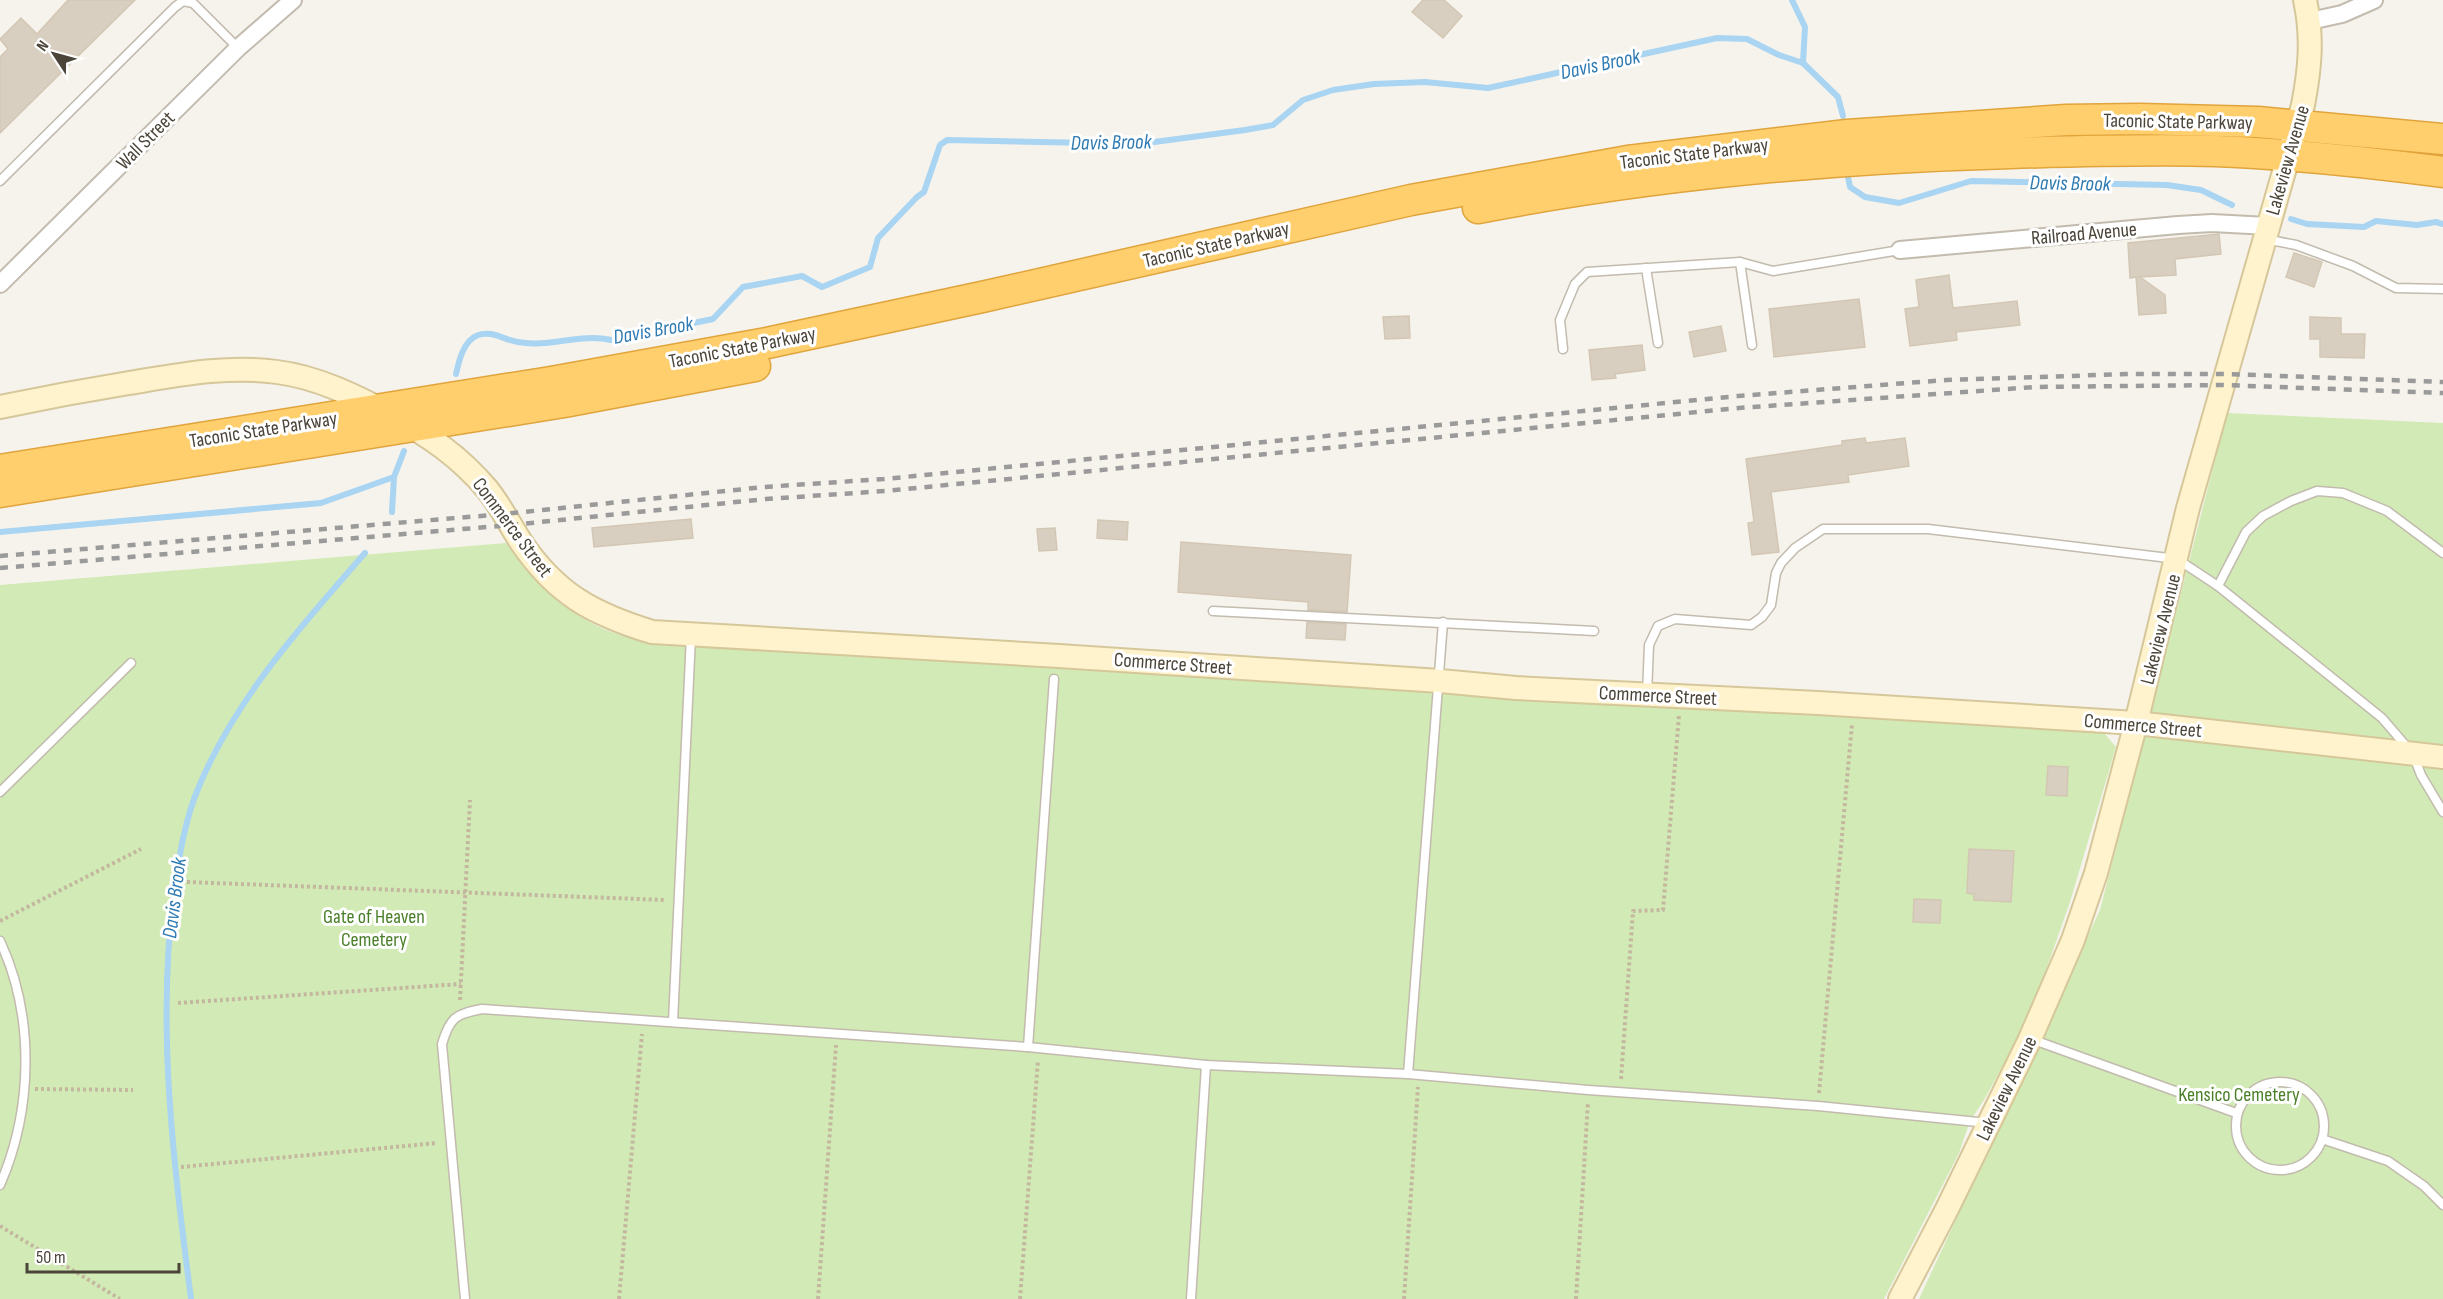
<svg xmlns="http://www.w3.org/2000/svg" width="2443" height="1299" viewBox="0 0 2443 1299" font-family="'Sofia Sans Condensed',sans-serif">
<rect width="100%" height="100%" fill="#f6f3ec"/>
<g fill="#d2eab5">
<polygon points="2227,413 2443,423 2443,1299 1919,1299 2100,910"/>
<path d="M 506,543 C 532,575 559,605 595,625 C 617,637 644,640 668,644 L 1808,711 L 2104,733 L 2116,747 L 2070,902 L 2045,973 L 2013,1047 L 1984,1100 L 1970,1121 L 1959,1153 L 1884,1299 L 0,1299 L 0,585 Z"/>
</g>
<g fill="none" stroke-linecap="round" stroke-linejoin="round">
<g stroke="#a9d4f2" stroke-width="6">
<polyline points="1792,0 1805,27 1803,63"/>
<polyline points="1848,177 1850,187 1865,197 1899,203 1971,181 2167,185 2201,190 2232,205"/>
<polyline points="2291,219 2307,224 2364,227 2376,221 2417,225 2436,222 2443,224"/>
<path d="M 456,374 C 459,361 463,341 478,335 C 492,330 504,340 518,342 C 549,348 580,333 611,340 L 713,319 L 743,287 L 802,276 L 822,287 L 870,267 L 878,238 L 917,197 L 924,192 L 940,145 L 947,140 L 1139,144 L 1245,130 L 1273,125 L 1303,100 L 1333,90 L 1374,84 L 1425,82 L 1488,88 L 1717,38 L 1747,39 L 1779,55 L 1803,63 L 1838,97 L 1843,116"/>
<polyline points="392,512 394,477 404,451"/>
<polyline points="0,532 321,503 394,477"/>
<path d="M 191,1299 C 174,1166 156,1027 174,893 C 179,857 185,818 200,784 C 238,695 303,624 365,553"/>
</g>
</g>
<g fill="#d8cfc1" stroke="#d3c7b4" stroke-width="1.5">
<polygon points="68,0 135,0 0,133 0,57 8,49 0,39 21,18 37,34"/>
<polygon points="1423,0 1444,0 1462,16 1443,38 1412,12"/>
<polygon points="2219,234 2221,254 2175,259 2176,275 2140,277 2165,295 2166,313 2139,315 2136,277 2130,278 2128,243"/>
<polygon points="2294,253 2322,262 2314,287 2286,277"/>
<polygon points="1949,275 1953,308 2017,301 2020,325 1956,332 1957,340 1910,346 1905,309 1919,307 1916,280"/>
<polygon points="1859,299 1865,347 1774,357 1769,309"/>
<polygon points="1409,316 1410,338 1385,339 1383,317"/>
<polygon points="2310,317 2341,318 2341,334 2365,334 2364,358 2320,357 2320,339 2310,339"/>
<polygon points="1721,326 1726,351 1694,357 1689,332"/>
<polygon points="1642,345 1645,370 1615,374 1616,378 1592,380 1589,350"/>
<polygon points="1865,438 1866,443 1905,438 1909,466 1848,475 1849,482 1771,492 1779,552 1752,555 1748,523 1754,522 1746,459 1842,445 1842,441"/>
<polygon points="691,519 693,538 594,547 592,528"/>
<polygon points="1098,520 1128,522 1127,540 1097,538"/>
<polygon points="1055,528 1057,550 1039,551 1037,529"/>
<polygon points="1181,542 1351,555 1347,612 1308,610 1308,602 1178,592"/>
<polygon points="1307,622 1346,624 1345,640 1306,638"/>
<polygon points="2048,766 2068,767 2067,796 2046,795"/>
<polygon points="1969,849 2014,851 2011,902 1974,900 1974,894 1967,893"/>
<polygon points="1914,899 1941,900 1940,923 1913,922"/>
</g>
<g fill="none" stroke-linecap="round" stroke-linejoin="round">
<g stroke="#c2bbae" stroke-width="11">
<g id="lane">
<polyline points="0,181 175,7 183,1 193,3 238,48"/>
<polyline points="2265,239 2296,245 2353,266 2396,288 2443,289"/>
<polyline points="1740,262 1752,345"/>
<polyline points="1646,268 1658,343"/>
<polyline points="1563,349 1560,320 1575,284 1587,272 1740,262 1773,271 1900,250"/>
<polyline points="2218,586 2246,532 2263,516 2291,501 2317,491 2343,493 2387,511 2443,553"/>
<polyline points="1213,611 1594,631"/>
<polyline points="1647,694 1649,645 1658,626 1675,619 1751,625 1762,617 1771,605 1776,573 1781,563 1795,548 1823,529 1928,529 2177,559 2218,586 2382,718 2413,754 2421,775 2443,812"/>
<polyline points="0,792 131,663"/>
<path d="M 0,941 C 35,1016 33,1109 0,1185"/>
<polyline points="673,1022 691,636"/>
<polyline points="2031,1039 2236,1113"/>
<polyline points="1028,1047 1054,679"/>
<polyline points="1408,1074 1443,622"/>
<circle cx="2280" cy="1126" r="44"/>
<polyline points="2322,1139 2388,1161 2424,1186 2443,1205"/>
<path d="M 465,1299 L 442,1044 C 450,1017 456,1014 482,1009 L 1028,1047 L 1206,1065 L 1408,1074 L 1588,1090 L 1818,1106 L 1988,1123"/>
<polyline points="1191,1299 1206,1065"/>
</g>
</g>
<g stroke="#c2bbae" stroke-width="20">
<g id="street">
<polyline points="2310,21 2342,14 2374,0"/>
<polyline points="1900,250 2178,225 2212,223 2268,226"/>
<polyline points="0,284 238,48 293,0"/>
</g>
</g>
<g stroke="#d6c79b" stroke-width="26">
<g id="secondary">
<path d="M 0,407 C 43,398 86,390 129,383 C 178,375 228,365 277,372 C 317,377 356,396 391,415 C 428,435 459,456 487,489 C 500,505 510,525 521,542 C 556,594 593,614 652,632 L 1059,656 L 1440,681 L 1516,688 L 1818,703 L 2136,723 L 2443,757"/>
<path d="M 1900,1299 L 1947,1209 L 2030,1039 L 2073,940 L 2096,873 L 2136,723 L 2188,508 L 2303,105 C 2310,69 2313,37 2305,0"/>
</g>
</g>
<g stroke="#e0a43c" stroke-width="33">
<g id="highway">
<path d="M 1478,208 C 1654,174 1832,158 2011,153 C 2079,151 2147,149 2215,151 C 2291,154 2368,162 2443,172"/>
<polyline points="0,470 551,382 767,343 982,297 1411,200 1628,161 1847,135 2066,120 2139,119 2258,122 2443,139"/>
<polyline points="0,492 564,402 755,366"/>
</g>
</g>
<g stroke="#c4b79f" stroke-width="4" stroke-dasharray="3 3" stroke-linecap="butt">
<polyline points="187,882 665,900"/>
<polyline points="0,921 141,849"/>
<polyline points="460,1000 470,800"/>
<polyline points="178,1003 461,984"/>
<polyline points="1621,1079 1633,911 1663,910 1679,715"/>
<polyline points="35,1089 133,1090"/>
<polyline points="1819,1093 1852,724"/>
<polyline points="181,1167 437,1143"/>
<polyline points="0,1226 120,1299"/>
<polyline points="619,1299 642,1034"/>
<polyline points="818,1299 836,1045"/>
<polyline points="1020,1299 1038,1060"/>
<polyline points="1404,1299 1418,1087"/>
<polyline points="1576,1299 1588,1102"/>
</g>
<use href="#lane" stroke="#fff" stroke-width="8"/>
<use href="#street" stroke="#fff" stroke-width="16"/>
<use href="#secondary" stroke="#fff3cd" stroke-width="22"/>
<use href="#highway" stroke="#ffcf6e" stroke-width="30"/>
<g stroke="#9a9a9a" stroke-width="4.5" stroke-dasharray="8 8" stroke-linecap="butt">
<polyline points="0,556 504,514 764,487 884,479 1738,396 1946,380 2130,374 2226,374 2443,382"/>
<polyline points="0,568 511,525 766,499 885,491 1739,408 2035,387 2223,385 2443,393"/>
</g>
</g>
<g text-anchor="middle" stroke-width="6" stroke-linejoin="round" paint-order="stroke">
<g font-size="20" fill="#4b4439" stroke="#fff">
<text transform="translate(2178 121) rotate(1)" y="7">Taconic State Parkway</text>
<text transform="translate(145 140) rotate(-45)" y="7">Wall Street</text>
<text transform="translate(1694 153) rotate(-7)" y="7">Taconic State Parkway</text>
<text transform="translate(2287 160) rotate(-74)" y="7">Lakeview Avenue</text>
<text transform="translate(2084 233) rotate(-5)" y="7">Railroad Avenue</text>
<text transform="translate(1216 244) rotate(-13)" y="7">Taconic State Parkway</text>
<text transform="translate(742 347) rotate(-11)" y="7">Taconic State Parkway</text>
<text transform="translate(263 429) rotate(-9)" y="7">Taconic State Parkway</text>
<text transform="translate(513 527) rotate(53)" y="7">Commerce Street</text>
<text transform="translate(2160 629) rotate(-76)" y="7">Lakeview Avenue</text>
<text transform="translate(1173 663) rotate(4)" y="7">Commerce Street</text>
<text transform="translate(1658 695) rotate(3)" y="7">Commerce Street</text>
<text transform="translate(2143 725) rotate(5)" y="7">Commerce Street</text>
<text transform="translate(2006 1088) rotate(-64)" y="7">Lakeview Avenue</text>
</g>
<g font-size="20" fill="#4a7f2a" stroke="#fff">
<text x="374" y="923">Gate of Heaven<tspan x="374" dy="23">Cemetery</tspan></text>
<text x="2239" y="1101">Kensico Cemetery</text>
</g>
<g font-size="21" font-style="italic" fill="#2e7ab2" stroke="#fff">
<text transform="translate(1600 64) rotate(-12)" y="7">Davis Brook</text>
<text transform="translate(1111 142) rotate(-1)" y="7">Davis Brook</text>
<text transform="translate(2070 183) rotate(1)" y="7">Davis Brook</text>
<text transform="translate(653 330) rotate(-10)" y="7">Davis Brook</text>
<text transform="translate(174 898) rotate(-83)" y="7">Davis Brook</text>
</g>
</g>
<g transform="translate(54 54) rotate(306)" stroke="#ffffff" stroke-width="4.5" paint-order="stroke">
<path d="M0-4.5L10 22L0 15L-10 22Z" fill="#4b4439"/>
<text y="-9" font-size="16" font-weight="bold" text-anchor="middle" fill="#4b4439">N</text>
</g>
<path d="M27 1263v9h152v-9" fill="none" stroke="#4b4439" stroke-width="3"/>
<text x="36" y="1263" font-size="18" fill="#4b4439" stroke="#ffffff" stroke-width="4.5" paint-order="stroke">50 m</text>
</svg>
